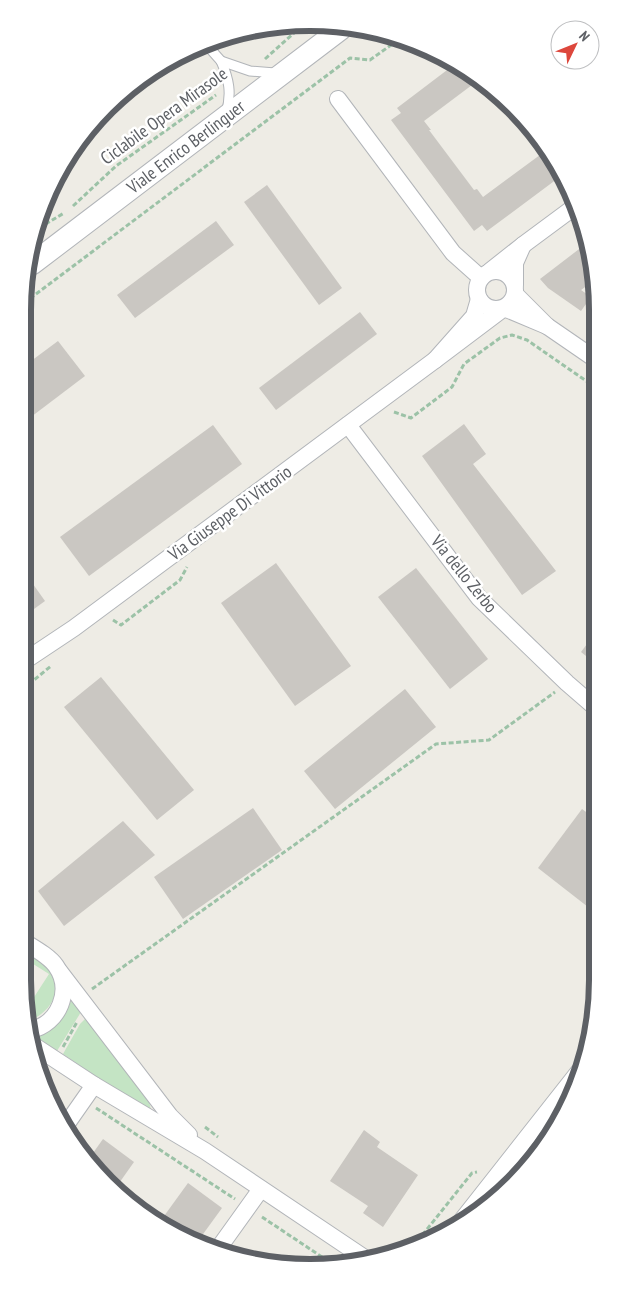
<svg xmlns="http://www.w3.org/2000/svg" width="620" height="1290" viewBox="0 0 620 1290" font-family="'PT Sans Narrow',sans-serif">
<rect width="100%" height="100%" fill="#eeece5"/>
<g fill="#c4e4c4">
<path d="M 35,954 C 65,974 62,1007 29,1021 L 27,1008 L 49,974 L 30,962 Z"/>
<path d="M 72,997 L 81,1012 L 57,1051 L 38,1039 L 37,1036 C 54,1025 67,1018 72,997 Z"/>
<polygon points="86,1018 149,1101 151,1110 137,1105 63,1054 80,1024"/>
</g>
<g fill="#cac7c2">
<polygon points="455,64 480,79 424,121 431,130 429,130 474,190 477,189 483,197 544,152 561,176 487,231 482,225 474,231 391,120 401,113 397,108"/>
<polygon points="267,185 342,288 319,305 244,202"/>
<polygon points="216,221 234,245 135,318 117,295"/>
<polygon points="587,243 595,272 595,280 581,290 591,297 581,311 548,288 540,279"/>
<polygon points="360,312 377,334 276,410 259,388"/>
<polygon points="58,341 85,376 23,423 23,367"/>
<polygon points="464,424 486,454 473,464 556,571 522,595 422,456"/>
<polygon points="213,425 242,464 89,576 60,537"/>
<polygon points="276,563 351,666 295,706 221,603"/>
<polygon points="416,568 488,659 450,689 378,597"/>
<polygon points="23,570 45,601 23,617"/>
<polygon points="596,632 596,664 581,652"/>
<polygon points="101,677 194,790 157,820 64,707"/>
<polygon points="405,689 436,727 335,809 304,771"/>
<polygon points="253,808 282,850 183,919 154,877"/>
<polygon points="582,809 597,820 597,914 538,868"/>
<polygon points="123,821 155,855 64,926 38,891"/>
<polygon points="48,1091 62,1101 57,1108"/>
<polygon points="364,1130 380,1142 377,1147 418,1175 383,1227 363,1213 368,1206 330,1181"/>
<polygon points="103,1139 134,1162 117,1186 88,1160"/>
<polygon points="188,1183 222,1208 198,1241 166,1229 159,1223"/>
<polygon points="274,1254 287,1263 261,1262 265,1256 270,1260"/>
</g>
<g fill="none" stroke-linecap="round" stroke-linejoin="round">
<g stroke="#b2b5b9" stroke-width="11">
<g id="service">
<polyline points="205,43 221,61"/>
<path d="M 226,113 C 232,94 229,79 221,61 L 250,71 L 275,73"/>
</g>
</g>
<g stroke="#b2b5b9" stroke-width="18">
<g id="minor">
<polyline points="338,99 453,253 481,278"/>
<polyline points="523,245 577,205"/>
<circle cx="496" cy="290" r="19"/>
<polyline points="490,271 523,245 515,263 515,285"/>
<polyline points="479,299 474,316 435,360 504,308 547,326 515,294"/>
<polyline points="547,326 595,359"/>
<polyline points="348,425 479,598 567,683 597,709"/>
<polyline points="23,662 74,628 435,360"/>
<path d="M 23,941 C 34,948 49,956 56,966 C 73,990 59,1024 31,1030"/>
<polyline points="60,972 170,1116 189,1135"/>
<polyline points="33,1045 94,1085 205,1151 366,1259"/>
<polyline points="66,1125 94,1085"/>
<polyline points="462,1220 580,1070"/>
<polyline points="218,1249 261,1189"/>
</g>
</g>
<g stroke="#b2b5b9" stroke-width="23">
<polyline id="tertiary" points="32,264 341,29"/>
</g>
<g stroke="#9cc2a7" stroke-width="3" stroke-dasharray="5 2.5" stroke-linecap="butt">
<polyline points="265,59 304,24"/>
<polyline points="73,206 116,166 216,95"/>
<polyline points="39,228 64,213"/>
<polyline points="24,303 350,58 370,60 398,40"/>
<polyline points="394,412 411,418 452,387 464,364 500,338 512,335 527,340 595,387"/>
<polyline points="113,620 121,625 180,580 187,567"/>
<polyline points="23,689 51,666"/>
<polyline points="92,989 436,744 489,740 555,692"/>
<polyline points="63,1047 77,1022"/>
<polyline points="96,1108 235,1199"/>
<polyline points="205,1127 218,1137"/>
<polyline points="262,1217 334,1265"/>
<polyline points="424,1242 426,1240 424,1233 472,1173 477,1172"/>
</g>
<use href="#service" stroke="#fff" stroke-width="9"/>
<use href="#minor" stroke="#fff" stroke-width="16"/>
<use href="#tertiary" stroke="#fff" stroke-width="21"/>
</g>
<g text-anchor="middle" stroke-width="5" stroke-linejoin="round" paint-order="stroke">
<g font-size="18" fill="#5d6065" stroke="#fff">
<text transform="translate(164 116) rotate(-36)" y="6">Ciclabile Opera Mirasole</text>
<text transform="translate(186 147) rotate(-37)" y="6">Viale Enrico Berlinguer</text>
<text transform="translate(230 513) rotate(-36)" y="6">Via Giuseppe Di Vittorio</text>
<text transform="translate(464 574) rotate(51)" y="6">Via dello Zerbo</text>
</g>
</g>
<path d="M0 0H620V1290H0ZM310 31H310A279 279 0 0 1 589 310V980A279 279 0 0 1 310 1259H310A279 279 0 0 1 31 980V310A279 279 0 0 1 310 31Z" fill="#fff" fill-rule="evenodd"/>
<path fill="none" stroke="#5d6065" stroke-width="6" d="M310 31H310A279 279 0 0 1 589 310V980A279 279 0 0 1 310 1259H310A279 279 0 0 1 31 980V310A279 279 0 0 1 310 31Z"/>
<g transform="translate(575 45) rotate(47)"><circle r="24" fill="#ffffff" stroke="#bebfc1"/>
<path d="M0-4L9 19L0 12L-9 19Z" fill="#dd473c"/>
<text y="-8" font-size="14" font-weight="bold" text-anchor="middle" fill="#5d6065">N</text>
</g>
</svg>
